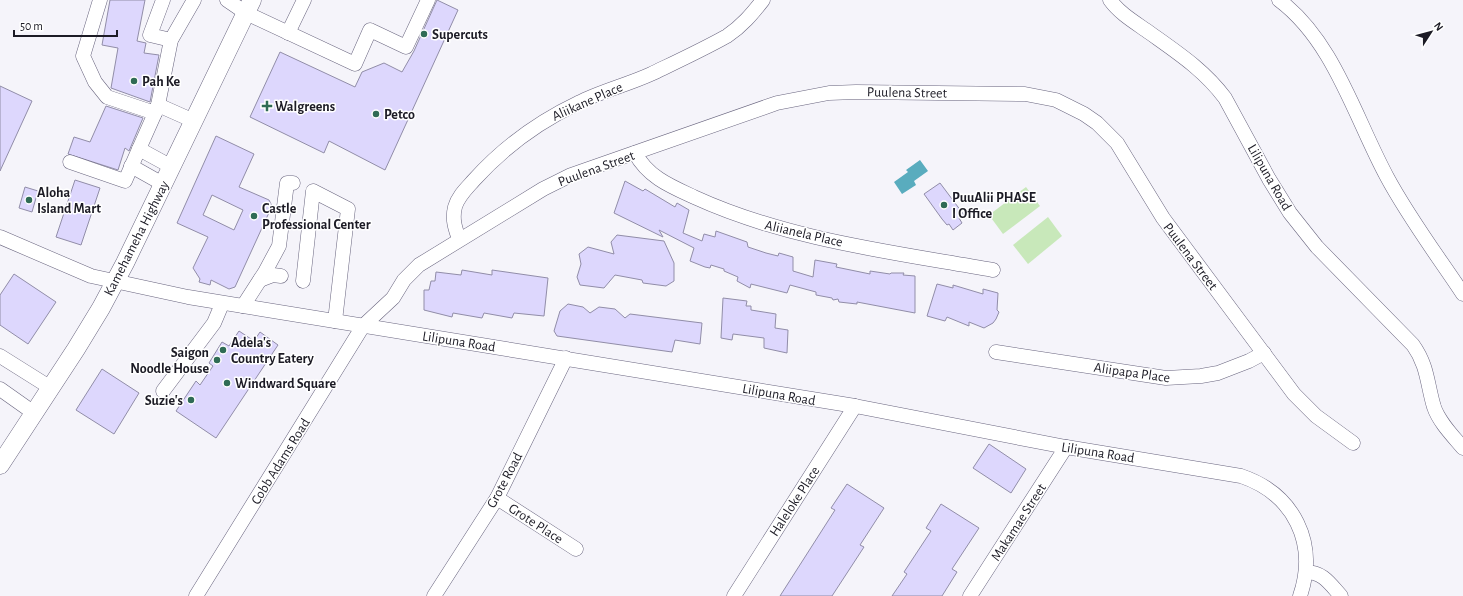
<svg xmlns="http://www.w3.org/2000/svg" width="1463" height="596" viewBox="0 0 1463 596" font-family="'Alegreya Sans',sans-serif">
<rect width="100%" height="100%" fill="#f5f4fa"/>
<g fill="#c8e8ba">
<polygon points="1026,187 1040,206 1003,234 989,215"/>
<polygon points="1048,217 1062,236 1028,264 1013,245"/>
</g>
<polygon fill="#59acbe" points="920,160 928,171 914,181 916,185 902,194 894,182 908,172 906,170"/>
<g fill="#ddd7fd" stroke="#918da8" fill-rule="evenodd">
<polygon points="110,0 145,0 137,41 146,43 144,53 159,55 150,102 111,88 118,48 102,45"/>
<polygon points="437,0 458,10 385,170 329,141 324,153 250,117 280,52 355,87 362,72 384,63 402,72 414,51"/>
<polygon points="0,86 32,101 0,171"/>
<polygon points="106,106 143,118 129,151 125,148 118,170 68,154 74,137 90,142"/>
<path d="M 216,136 L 254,154 L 239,187 L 269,200 L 272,206 L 235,287 L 229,289 L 211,280 L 210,285 L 199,282 L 200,279 L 193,268 L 208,237 L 177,223 ZM 212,195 L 243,210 L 234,230 L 203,215 Z"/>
<polygon points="75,180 100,188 81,245 56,237"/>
<polygon points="625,181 643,191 645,189 675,207 677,203 689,210 683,233 702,241 704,234 715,237 716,231 747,242 748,247 766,253 778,256 779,253 793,257 793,271 813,277 815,260 837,264 836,267 870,274 870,271 890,274 891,273 904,273 903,275 915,276 915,313 857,302 857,304 839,302 838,299 833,300 832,298 816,295 816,292 790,285 787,293 751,284 750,288 737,281 738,277 724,271 724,269 711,265 710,268 705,267 690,261 694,248 659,230 663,237 614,213"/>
<polygon points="940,183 964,215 959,218 962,223 953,230 949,224 947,225 942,219 924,194"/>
<polygon points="25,187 38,191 32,212 19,208"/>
<polygon points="617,235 664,241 674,263 674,281 666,286 643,283 642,280 615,275 604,288 580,285 577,277 581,264 579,254 588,247 614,254 611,242"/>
<polygon points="462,270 492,275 492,270 548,278 544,316 514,313 512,318 484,313 482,318 453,313 452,317 424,310 424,290 429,290 431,281 435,281 436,272 461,275"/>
<polygon points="14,274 56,302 28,344 0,325 0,295"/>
<polygon points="937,284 953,288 953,285 983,294 983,289 998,293 997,310 999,312 996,319 993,323 984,328 969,322 969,326 947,317 945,321 927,316"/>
<polygon points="723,298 747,301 746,306 751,306 751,310 776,314 775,328 788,330 787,353 764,348 764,338 733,334 732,340 721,338"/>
<polygon points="568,304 583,307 590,313 599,307 615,309 625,318 630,314 702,323 700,344 675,340 672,352 557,336 554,331 560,311"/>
<polygon points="239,331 254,341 260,332 278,345 216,438 176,411 196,381 200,385 213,366 209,363 222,342 229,346"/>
<polygon points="102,369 139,393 114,434 76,410"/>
<polygon points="989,444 1026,469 1011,493 973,468"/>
<polygon points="847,484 884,508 860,545 864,547 832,596 780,596 835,510 831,508"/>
<polygon points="941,504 979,528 952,569 957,572 942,596 892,596 907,574 904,572 931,531 926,528"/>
</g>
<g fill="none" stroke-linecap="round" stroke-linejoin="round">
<g stroke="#69657f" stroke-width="15">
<g id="minor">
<polyline points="100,0 83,56 95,82 107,97 155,113 158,105"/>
<polyline points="163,0 150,35 171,40"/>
<polyline points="227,0 246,13 355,64 370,30 406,47 428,0"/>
<path d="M 1110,0 C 1120,14 1136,23 1150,33 C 1178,53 1204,70 1225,98 L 1269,179 L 1290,213 L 1317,247 L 1413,345 C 1428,366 1427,384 1434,407 C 1439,422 1453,436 1463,448"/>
<path d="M 1279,0 C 1334,41 1355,118 1387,177 C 1409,218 1437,255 1463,294"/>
<polyline points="288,33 304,0"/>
<polyline points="155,113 139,149 172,167"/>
<polyline points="194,121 158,105 171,40 194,0"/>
<path d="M 635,153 C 648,177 670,186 694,197 C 788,240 892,252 993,270"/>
<polyline points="70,162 125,181 139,149"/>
<polyline points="131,166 163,184"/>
<path d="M 0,237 L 91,276 L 188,297 L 855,406 L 1066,447 L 1241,476 C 1294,494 1318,543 1300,596"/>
<path d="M 459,239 C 455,228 452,219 455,207 C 458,196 467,188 474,180 C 503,148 538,122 578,103 C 601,91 627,85 651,74 C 676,62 702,50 727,36 C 742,26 752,14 763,0"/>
<polyline points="260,280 273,275 281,276"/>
<polyline points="303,281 313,191 348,209 335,321"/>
<polyline points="243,306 265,272 279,246 287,183 293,183"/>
<polyline points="996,352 1166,378 1201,376 1218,373 1249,361 1264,353"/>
<polyline points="0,356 51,388"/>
<polyline points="0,389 34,413"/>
<polyline points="163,391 214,323 222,304"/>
<polyline points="497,498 576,549"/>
<path d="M 1306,572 C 1323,572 1330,584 1341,596"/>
<polyline points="196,596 363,326 393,298 404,280 419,265 543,189 571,175 777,103 829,93 856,92 1025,94 1056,100 1084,114 1097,123 1117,143 1163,218 1294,394 1316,416 1353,443"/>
<polyline points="434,596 497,498 566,358"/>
<polyline points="734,596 855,406"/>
<polyline points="970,596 1066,447"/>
</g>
</g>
<g stroke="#69657f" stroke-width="19">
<polyline id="major" points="0,465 76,349 101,308 125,263 252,0"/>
</g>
<use href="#minor" stroke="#fff" stroke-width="14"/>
<use href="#major" stroke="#fff" stroke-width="18"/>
</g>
<g fill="#2f6b55" stroke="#fff" stroke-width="1.5">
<circle cx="424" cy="34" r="4"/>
<circle cx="134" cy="81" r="4"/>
<path d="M265 100h4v4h4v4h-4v4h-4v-4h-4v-4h4z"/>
<circle cx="376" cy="114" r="4"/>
<circle cx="29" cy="200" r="4"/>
<circle cx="944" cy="205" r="4"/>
<circle cx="254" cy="216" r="4"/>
<circle cx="223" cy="350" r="4"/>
<circle cx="217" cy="360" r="4"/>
<circle cx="227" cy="383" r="4"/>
<circle cx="191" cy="400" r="4"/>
</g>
<g text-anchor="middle" stroke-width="3" stroke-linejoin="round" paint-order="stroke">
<g font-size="14" font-weight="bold" fill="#1c1b25" stroke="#fff" text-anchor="start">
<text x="432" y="39">Supercuts</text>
<text x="142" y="86">Pah Ke</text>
<text x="275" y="111">Walgreens</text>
<text x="384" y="119">Petco</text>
<text x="37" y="197">Aloha<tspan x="37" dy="16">Island Mart</tspan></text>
<text x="952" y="202">PuuAlii PHASE<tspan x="952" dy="16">I Office</tspan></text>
<text x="262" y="213">Castle<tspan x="262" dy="16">Professional Center</tspan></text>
<text x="231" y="347">Adela's<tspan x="231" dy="16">Country Eatery</tspan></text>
<text x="209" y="357" text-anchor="end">Saigon<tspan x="209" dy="16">Noodle House</tspan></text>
<text x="235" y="388">Windward Square</text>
<text x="183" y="405" text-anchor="end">Suzie's</text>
</g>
<g font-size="14" fill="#1c1b25" stroke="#fff">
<text transform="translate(907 92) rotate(1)" y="5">Puulena Street</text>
<text transform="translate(587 101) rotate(-24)" y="5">Aliikane Place</text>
<text transform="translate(596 168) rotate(-20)" y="5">Puulena Street</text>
<text transform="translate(1270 177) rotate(60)" y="5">Lilipuna Road</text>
<text transform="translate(804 233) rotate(13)" y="5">Aliianela Place</text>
<text transform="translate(136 238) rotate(-63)" y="5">Kamehameha Highway</text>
<text transform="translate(1191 256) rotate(53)" y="5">Puulena Street</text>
<text transform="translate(459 341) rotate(9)" y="5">Lilipuna Road</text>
<text transform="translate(1132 372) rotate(8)" y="5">Aliipapa Place</text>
<text transform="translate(779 394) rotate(10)" y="5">Lilipuna Road</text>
<text transform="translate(1098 452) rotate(9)" y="5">Lilipuna Road</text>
<text transform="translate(280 461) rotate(-58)" y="5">Cobb Adams Road</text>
<text transform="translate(504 480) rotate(-62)" y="5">Grote Road</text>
<text transform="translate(794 501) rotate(-57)" y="5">Haleloke Place</text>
<text transform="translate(1018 522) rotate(-57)" y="5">Makamae Street</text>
<text transform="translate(536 523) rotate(33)" y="5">Grote Place</text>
</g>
</g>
<g transform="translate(1431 32) rotate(54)" stroke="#ffffff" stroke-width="3" paint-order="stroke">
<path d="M0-3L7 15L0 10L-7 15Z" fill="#1c1b25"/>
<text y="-6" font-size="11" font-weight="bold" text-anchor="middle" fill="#1c1b25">N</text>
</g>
<path d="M14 30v6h103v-6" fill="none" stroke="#1c1b25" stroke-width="2"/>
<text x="20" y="30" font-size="12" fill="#1c1b25" stroke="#ffffff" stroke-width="3" paint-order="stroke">50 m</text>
</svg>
